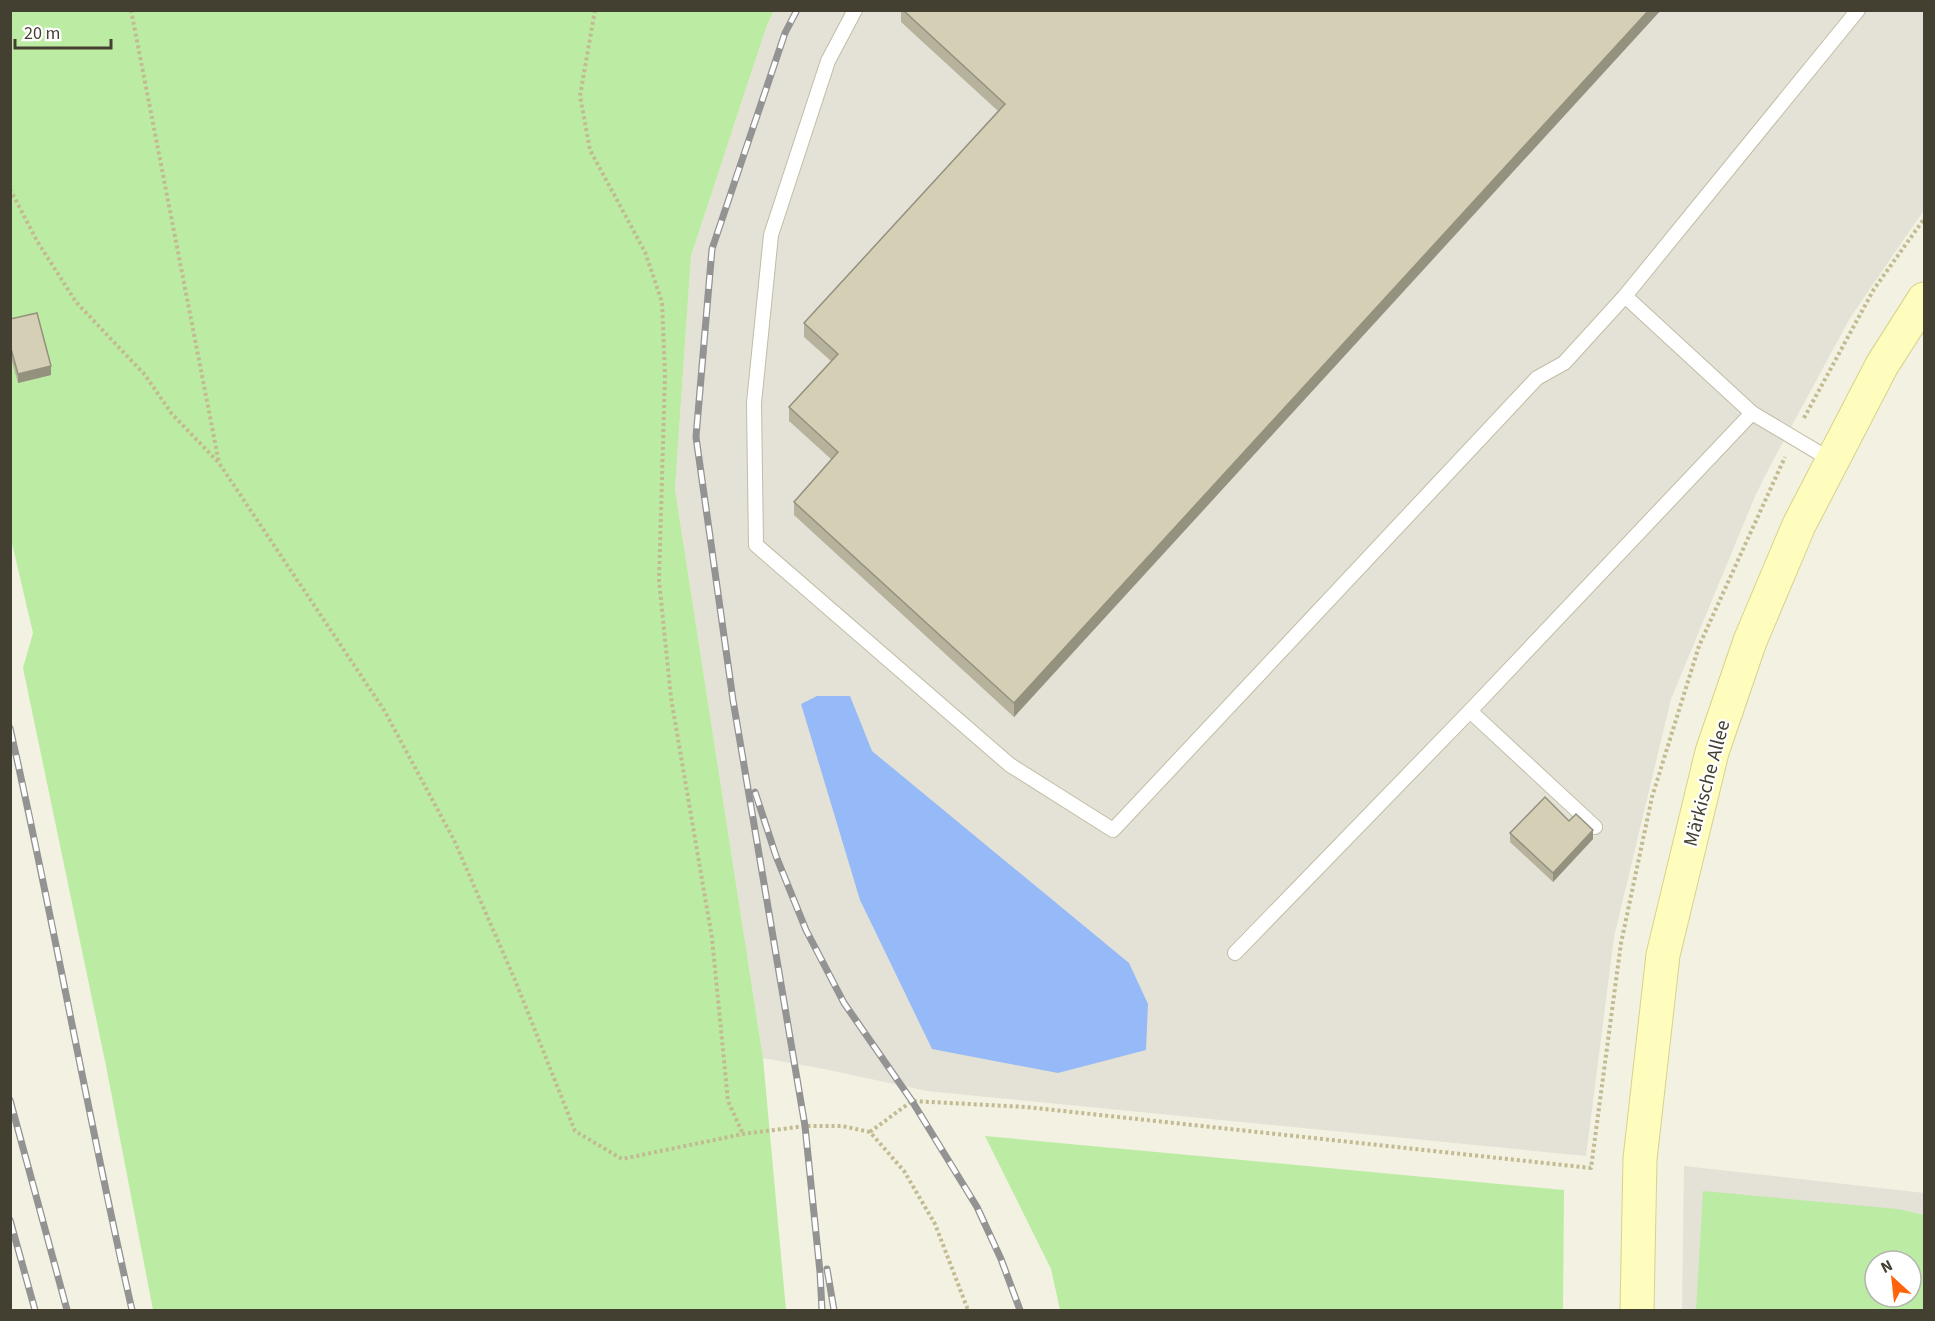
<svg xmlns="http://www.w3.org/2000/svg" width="1935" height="1321" viewBox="0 0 1935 1321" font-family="'Source Sans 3',sans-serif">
<rect width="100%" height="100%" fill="#f3f1e1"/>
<g fill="#e4e1d6" fill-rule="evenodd">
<polygon points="774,11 1924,11 1924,210 1850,318 1770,466 1756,494 1671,699 1614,937 1586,1156 927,1091 824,1069 763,1058 675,489 691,256 767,25"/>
<path d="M 1684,1166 L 1924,1193 L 1924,1310 L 1682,1310 ZM 1875,1261 L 1911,1261 L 1911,1297 L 1875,1297 Z"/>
</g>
<g fill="#bceca4" fill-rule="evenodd">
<polygon points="10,11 774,11 767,25 691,256 675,489 763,1058 786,1310 153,1310 106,1066 23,668 33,633 10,535"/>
<polygon points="985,1136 1564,1190 1563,1310 1060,1310 1051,1269"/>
<path d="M 1703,1191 L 1898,1209 L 1924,1215 L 1924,1310 L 1696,1310 ZM 1875,1261 L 1911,1261 L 1911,1297 L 1875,1297 Z"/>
</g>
<polygon fill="#95baf7" points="817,696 850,696 872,751 1129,963 1148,1004 1146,1050 1058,1073 932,1049 860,900 801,704"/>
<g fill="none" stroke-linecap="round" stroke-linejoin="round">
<g stroke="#c1bda5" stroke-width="16">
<g id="lane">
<polyline points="855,10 828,61 771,235 754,403 756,545 1010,765 1113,830 1537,378 1564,363 1625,296"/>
<polyline points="1752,413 1625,296 1858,10"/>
<polyline points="1470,711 1595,827"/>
<polyline points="1235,953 1470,711 1752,413 1831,460"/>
</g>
</g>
<g stroke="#d7d38b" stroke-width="35">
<polyline id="secondary" points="1637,1310 1640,1159 1663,955 1712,752 1750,641 1799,525 1882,365 1924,299"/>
</g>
<g stroke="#c2bb92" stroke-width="4" stroke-dasharray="3 3" stroke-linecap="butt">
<polyline points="131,10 219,463"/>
<polyline points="595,10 580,96 590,150 645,252 662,302 665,375 659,580 671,698 712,938 728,1101 743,1134"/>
<polyline points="10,189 37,241 76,302 145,375 172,414 219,463 384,710 454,840 515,980 575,1131 622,1159 743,1134 805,1126 842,1126 870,1132 904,1171 935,1224 968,1310"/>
<polyline points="1804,418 1874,289 1924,219"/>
<polyline points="870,1132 912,1101 1026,1107 1591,1168 1621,943 1652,797 1699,646 1785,457"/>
</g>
<use href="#lane" stroke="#fff" stroke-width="14"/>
<use href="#secondary" stroke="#fffdbe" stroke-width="33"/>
<g stroke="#939393" stroke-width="7">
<g id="rail">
<polyline points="797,10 785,33 712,249 696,437 733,700 805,1126 820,1272 822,1310"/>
<path d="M 10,728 C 54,922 88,1117 132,1310"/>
<polyline points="755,792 776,856 806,930 844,1003 912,1101 977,1207 1001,1259 1020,1310"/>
<polyline points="10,1100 67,1310"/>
<polyline points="10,1220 35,1310"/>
<polyline points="827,1269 834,1310"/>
</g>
</g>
<use href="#rail" stroke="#fff" stroke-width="4.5" stroke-dasharray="14" stroke-linecap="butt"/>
</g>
<g fill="#b6b29c">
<polygon points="901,10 1661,10 1014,717 794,515 794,502 832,460 789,421 789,407 831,361 804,337 804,323 998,111 901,22"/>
<polygon points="10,319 51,375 18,383 10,354"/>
<polygon points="1569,821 1593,839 1553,882 1510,842 1510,833"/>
</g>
<g fill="#94917f">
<polygon points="1649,10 1661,10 1014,717 1014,703"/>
<polygon points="51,366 51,375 18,383 18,374"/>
<polygon points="1593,830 1593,839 1553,882 1553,873"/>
</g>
<g fill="#d4cfb5" stroke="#94917f" stroke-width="1.5">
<polygon points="903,10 1649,10 1014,703 794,502 838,452 789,407 838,354 804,323 1005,104"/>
<polygon points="37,313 51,366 18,374 10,345 10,319"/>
<polygon points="1545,797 1569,821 1576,814 1593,830 1553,873 1510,833"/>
</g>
<g text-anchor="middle" stroke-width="4.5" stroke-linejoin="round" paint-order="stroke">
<g font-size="20" fill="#444031" stroke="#fff">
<text transform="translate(1706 783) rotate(-75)" y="7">Märkische Allee</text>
</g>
</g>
<rect width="1935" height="1321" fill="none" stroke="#444031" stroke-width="24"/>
<g transform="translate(1893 1279) rotate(333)"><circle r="28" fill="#ffffff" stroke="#b4b3ad" stroke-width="1.5"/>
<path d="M0-4.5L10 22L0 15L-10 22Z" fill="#ff630b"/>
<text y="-9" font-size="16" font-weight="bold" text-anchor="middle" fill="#444031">N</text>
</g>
<path d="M15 39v9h96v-9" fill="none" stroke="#444031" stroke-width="3"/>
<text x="24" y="39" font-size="18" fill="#444031" stroke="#ffffff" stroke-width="4.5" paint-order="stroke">20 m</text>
</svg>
